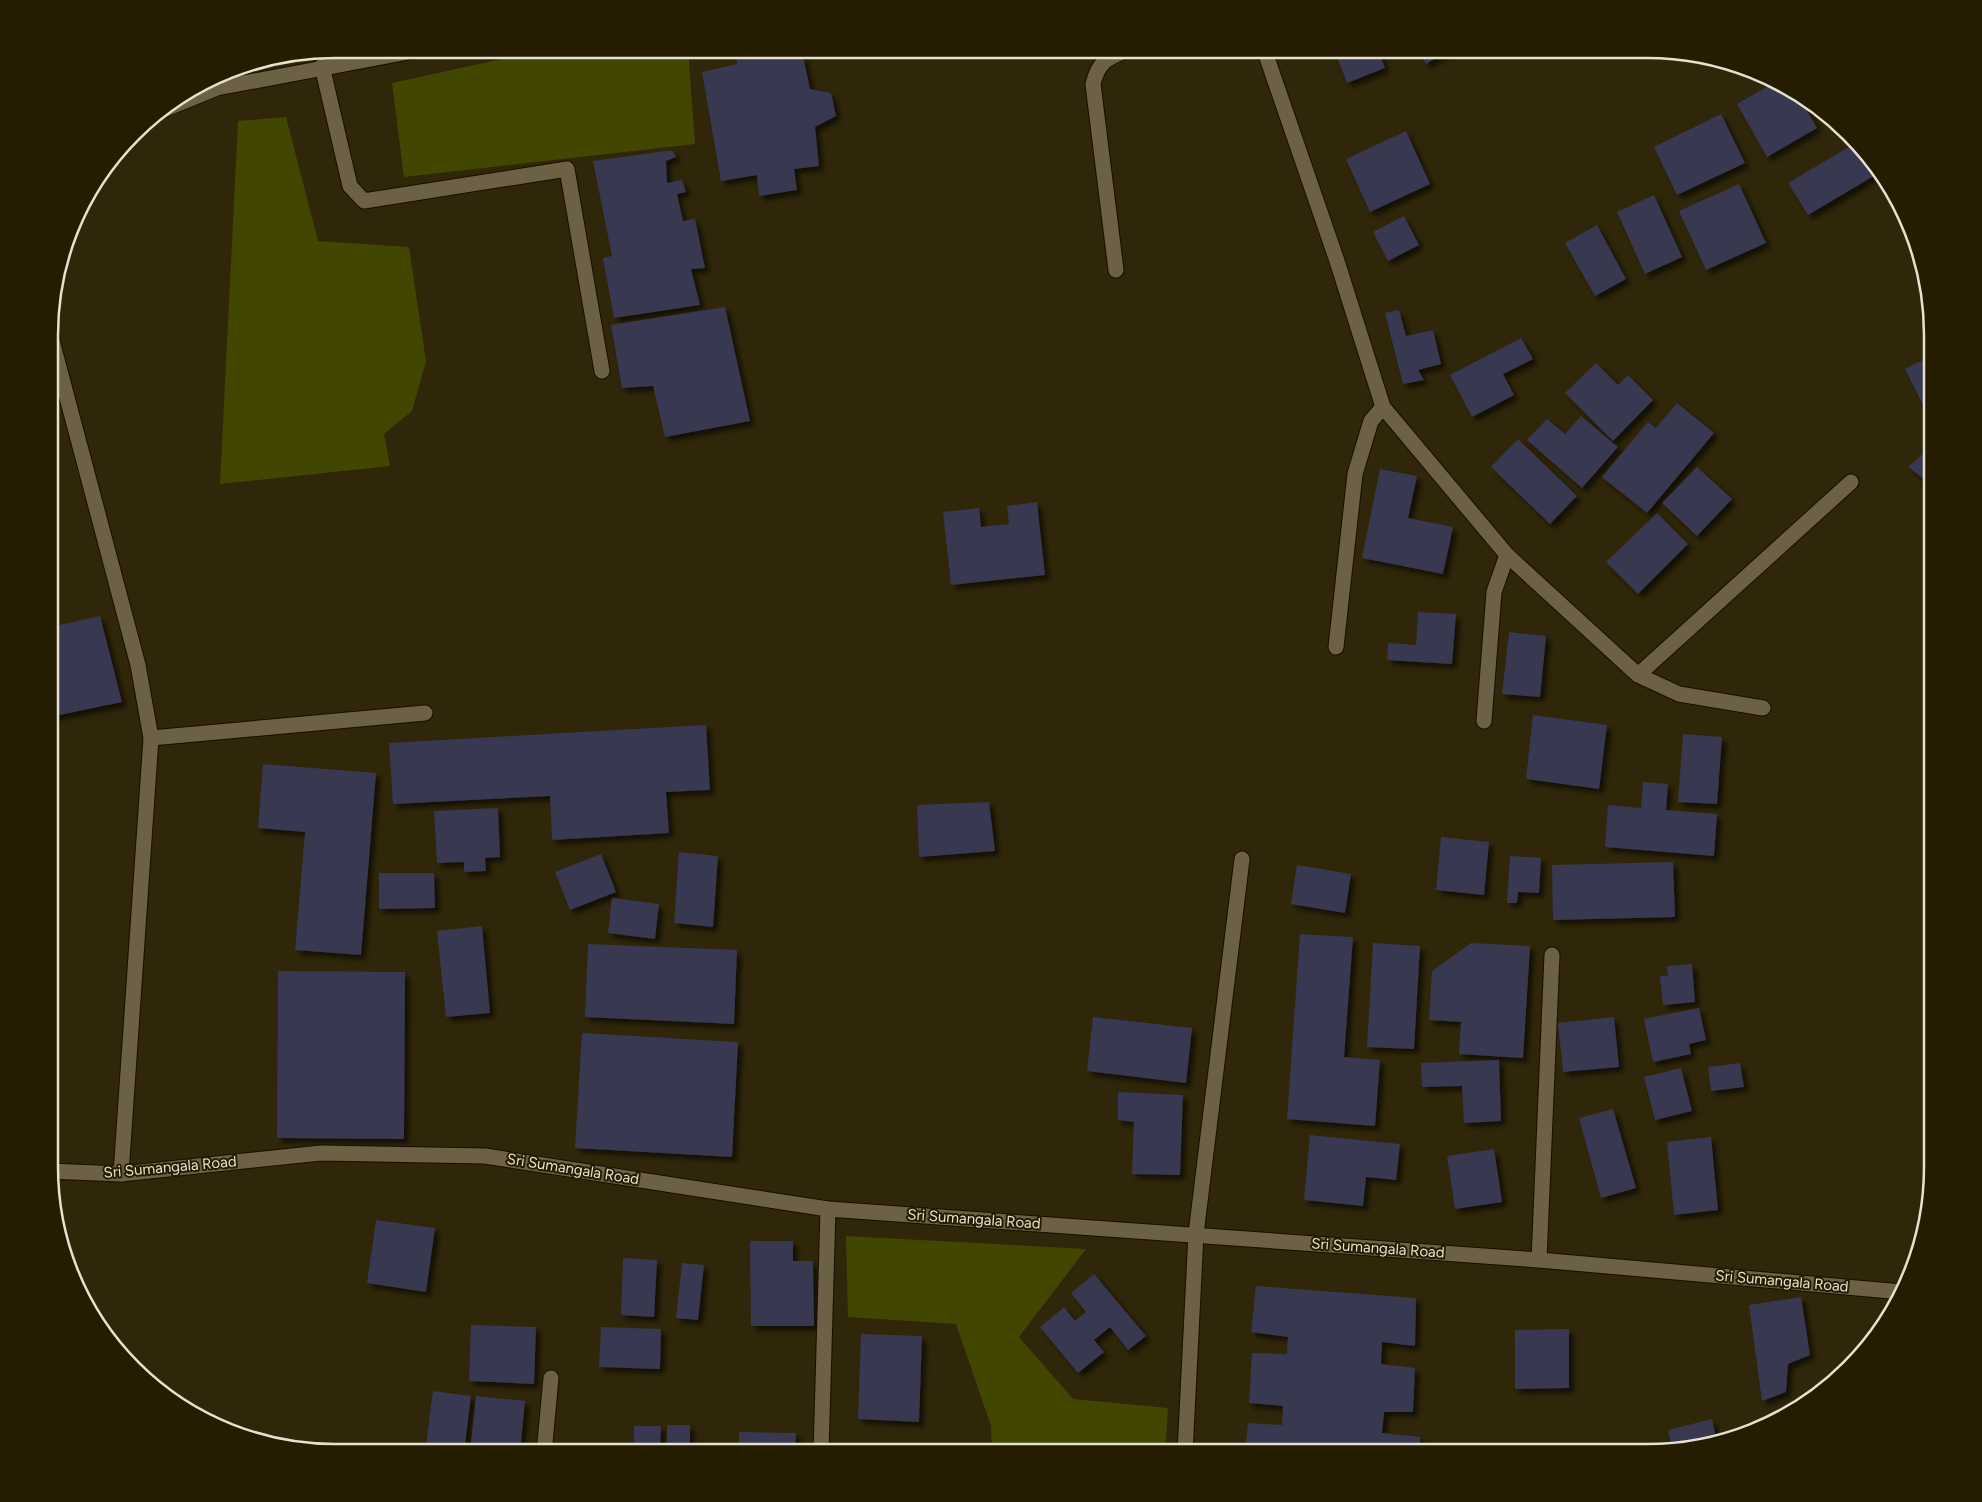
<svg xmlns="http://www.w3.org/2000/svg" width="1982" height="1502" viewBox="0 0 1982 1502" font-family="Figtree,sans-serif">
<defs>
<filter id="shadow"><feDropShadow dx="4.5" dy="4.5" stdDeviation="2.5" flood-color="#0009"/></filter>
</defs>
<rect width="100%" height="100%" fill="#302609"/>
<g fill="#434600">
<polygon points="548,49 688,49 695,144 404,177 392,83"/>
<polygon points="286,117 318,241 409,247 426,361 412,411 384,434 390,466 220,484 238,121"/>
<polygon points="846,1236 1086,1249 1019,1337 1073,1399 1168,1408 1165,1453 992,1453 991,1426 956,1324 848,1317"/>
</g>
<g fill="#393751" filter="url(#shadow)">
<polygon points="735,49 775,49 778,59 803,56 810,89 831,93 836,116 815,127 819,166 794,169 797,190 759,196 757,175 721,181 702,72 737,64"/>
<polygon points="1334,49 1378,49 1385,68 1347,83"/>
<polygon points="1417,49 1451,49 1426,64"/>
<polygon points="1775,82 1799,97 1817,128 1767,157 1737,104"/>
<polygon points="1721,114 1745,163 1677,195 1654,147"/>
<polygon points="1406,131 1430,184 1370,212 1346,159"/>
<polygon points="1854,144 1877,174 1808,215 1788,183"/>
<polygon points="666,151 673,151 676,157 666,161 667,183 682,180 686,192 677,194 683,221 695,219 705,268 691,269 700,305 614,318 603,258 612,256 593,161"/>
<polygon points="1739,184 1766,243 1706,270 1679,211"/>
<polygon points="1654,195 1682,257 1645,274 1617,212"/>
<polygon points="1404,216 1419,245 1388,261 1373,232"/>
<polygon points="1597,225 1626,279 1595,296 1565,243"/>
<polygon points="725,307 750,421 665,437 653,386 622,388 611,325"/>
<polygon points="1399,310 1406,336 1433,330 1441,364 1418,370 1424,380 1403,384 1385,313"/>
<polygon points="1521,338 1533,359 1503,374 1514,395 1472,417 1450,375"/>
<polygon points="1933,355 1933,400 1923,405 1905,369"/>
<polygon points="1596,363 1618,385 1628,375 1653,400 1613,441 1565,393"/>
<polygon points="1677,403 1714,433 1647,513 1602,477 1648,422 1656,428"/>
<polygon points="1581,416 1618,447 1582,488 1527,440 1547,419 1565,434"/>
<polygon points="1518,439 1577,496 1550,524 1491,467"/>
<polygon points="1933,445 1933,486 1908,467"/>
<polygon points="1697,467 1732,499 1697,536 1662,503"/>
<polygon points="1380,469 1417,476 1408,518 1453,527 1443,574 1362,558"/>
<polygon points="1037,502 1045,575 951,585 943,512 979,508 981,527 1009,524 1007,506"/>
<polygon points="1657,513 1688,544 1638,594 1606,562"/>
<polygon points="1418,612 1456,614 1452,664 1387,660 1388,643 1416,645"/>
<polygon points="100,616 122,702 50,717 51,627"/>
<polygon points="1509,632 1546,636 1540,697 1502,694"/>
<polygon points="1533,715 1607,725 1599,789 1526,779"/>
<polygon points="706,725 710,790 666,792 669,833 552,840 550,796 393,804 389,743"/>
<polygon points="1683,734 1722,737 1717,804 1678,802"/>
<polygon points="263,764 376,773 361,955 295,950 305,832 258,828"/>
<polygon points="1643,782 1668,784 1666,810 1717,814 1714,856 1605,847 1608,805 1641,808"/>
<polygon points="989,802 995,851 919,857 917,805"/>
<polygon points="498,808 500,857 485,858 486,871 464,872 464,862 437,863 434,811"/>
<polygon points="1441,837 1489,842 1484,895 1436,890"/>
<polygon points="679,852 718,856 713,927 674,923"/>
<polygon points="601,854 616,892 570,910 555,872"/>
<polygon points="1510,856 1541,858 1539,893 1518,892 1517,903 1507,903"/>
<polygon points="1673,862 1675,917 1553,920 1552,865"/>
<polygon points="1297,865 1351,874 1345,913 1291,904"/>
<polygon points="379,873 434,873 435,908 379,909"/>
<polygon points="612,898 659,904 655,939 608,933"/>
<polygon points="482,926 490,1013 446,1017 437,931"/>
<polygon points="1300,934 1353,937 1344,1057 1380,1060 1375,1126 1287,1119"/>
<polygon points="1373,943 1420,946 1414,1049 1367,1047"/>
<polygon points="1471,943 1530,946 1523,1058 1459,1054 1461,1022 1429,1020 1432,971"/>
<polygon points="588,944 737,950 734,1024 585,1017"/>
<polygon points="1692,964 1695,1002 1663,1005 1660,976 1668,976 1667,966"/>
<polygon points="278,971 405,972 404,1139 277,1138"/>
<polygon points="1699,1008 1706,1040 1689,1044 1691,1054 1653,1062 1644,1019"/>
<polygon points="1093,1017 1192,1028 1186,1083 1087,1071"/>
<polygon points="1614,1017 1619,1067 1563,1072 1558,1023"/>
<polygon points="582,1033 738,1042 732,1157 575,1148"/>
<polygon points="1499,1060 1501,1121 1464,1123 1462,1086 1422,1087 1421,1063"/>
<polygon points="1740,1063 1744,1087 1711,1091 1708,1067"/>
<polygon points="1681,1068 1692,1111 1655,1120 1644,1077"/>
<polygon points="1118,1092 1183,1095 1180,1175 1132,1174 1134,1122 1118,1120"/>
<polygon points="1613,1109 1636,1188 1601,1198 1579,1118"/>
<polygon points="1310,1135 1400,1144 1396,1180 1366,1177 1363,1206 1304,1200"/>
<polygon points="1711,1137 1718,1210 1674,1215 1667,1142"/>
<polygon points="1494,1149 1502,1202 1455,1209 1447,1156"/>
<polygon points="376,1220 435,1228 426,1292 367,1283"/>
<polygon points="750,1241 793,1241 793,1261 813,1261 814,1326 751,1326"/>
<polygon points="623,1258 657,1260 654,1317 621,1315"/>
<polygon points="682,1263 704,1265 698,1320 676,1318"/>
<polygon points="1094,1274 1146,1336 1128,1350 1110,1327 1094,1340 1104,1352 1078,1373 1040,1327 1064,1307 1075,1321 1086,1312 1071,1293"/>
<polygon points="1256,1286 1416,1298 1415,1346 1382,1342 1381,1364 1415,1368 1413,1412 1384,1412 1382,1433 1420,1437 1420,1453 1245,1453 1248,1423 1282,1425 1283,1406 1249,1403 1252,1353 1287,1354 1288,1337 1251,1332"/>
<polygon points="1801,1297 1810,1355 1788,1364 1786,1392 1762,1401 1749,1305"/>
<polygon points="471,1325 536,1327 534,1384 469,1381"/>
<polygon points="601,1327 661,1329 660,1369 599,1367"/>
<polygon points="1569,1329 1569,1388 1515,1389 1515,1330"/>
<polygon points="861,1334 922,1336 919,1422 858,1419"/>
<polygon points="433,1391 471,1396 464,1453 425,1453"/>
<polygon points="476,1396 525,1401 520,1453 470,1453"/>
<polygon points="1712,1419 1717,1443 1703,1448 1673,1451 1668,1430"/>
<rect x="667" y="1425" width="23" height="28"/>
<polygon points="634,1426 661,1426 660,1453 634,1453"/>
<polygon points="739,1432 796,1433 795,1453 739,1453"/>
<polygon points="945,1450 945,1453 892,1453 892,1451"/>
</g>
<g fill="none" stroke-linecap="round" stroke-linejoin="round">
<g stroke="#180f00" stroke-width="17">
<g id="minor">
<polyline points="1264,49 1337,261 1383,407 1507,555 1638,675"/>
<polyline points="322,66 350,186 364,201 567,169 602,371"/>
<polyline points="163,110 217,88 424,49"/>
<path d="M 1116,270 L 1093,84 C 1099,60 1108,58 1129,49"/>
<polyline points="51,337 138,665 151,738 121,1174"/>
<polyline points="1336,647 1355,474 1371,421 1383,407"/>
<polyline points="1763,708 1679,694 1638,675 1851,482"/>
<polyline points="1484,721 1494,592 1507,555"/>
<polyline points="151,738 425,713"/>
<polyline points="49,1171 121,1174 321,1153 485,1156 828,1209 1539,1260 1902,1292"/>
<polyline points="1539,1260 1552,955"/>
<polyline points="544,1453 551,1378"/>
<polyline points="821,1453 828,1209"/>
<polyline points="1185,1453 1196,1234 1242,859"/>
</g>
</g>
<use href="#minor" stroke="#6c6144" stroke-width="15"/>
</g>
<g text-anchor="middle" stroke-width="4" stroke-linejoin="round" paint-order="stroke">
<g font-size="15" fill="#e7e1d1" stroke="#261c01">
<text transform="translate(170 1167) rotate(-5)" y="5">Sri Sumangala Road</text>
<text transform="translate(573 1169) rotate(9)" y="5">Sri Sumangala Road</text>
<text transform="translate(974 1219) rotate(4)" y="5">Sri Sumangala Road</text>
<text transform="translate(1378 1248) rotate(4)" y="5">Sri Sumangala Road</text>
<text transform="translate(1782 1281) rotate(5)" y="5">Sri Sumangala Road</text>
</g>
</g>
<path d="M0 0H1982V1502H0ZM335 58H1647A277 277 0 0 1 1924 335V1167A277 277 0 0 1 1647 1444H335A277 277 0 0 1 58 1167V335A277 277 0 0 1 335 58Z" fill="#261c01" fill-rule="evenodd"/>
<path fill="none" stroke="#e7e1d1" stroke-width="2.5" d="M335 58H1647A277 277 0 0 1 1924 335V1167A277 277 0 0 1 1647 1444H335A277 277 0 0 1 58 1167V335A277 277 0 0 1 335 58Z"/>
</svg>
